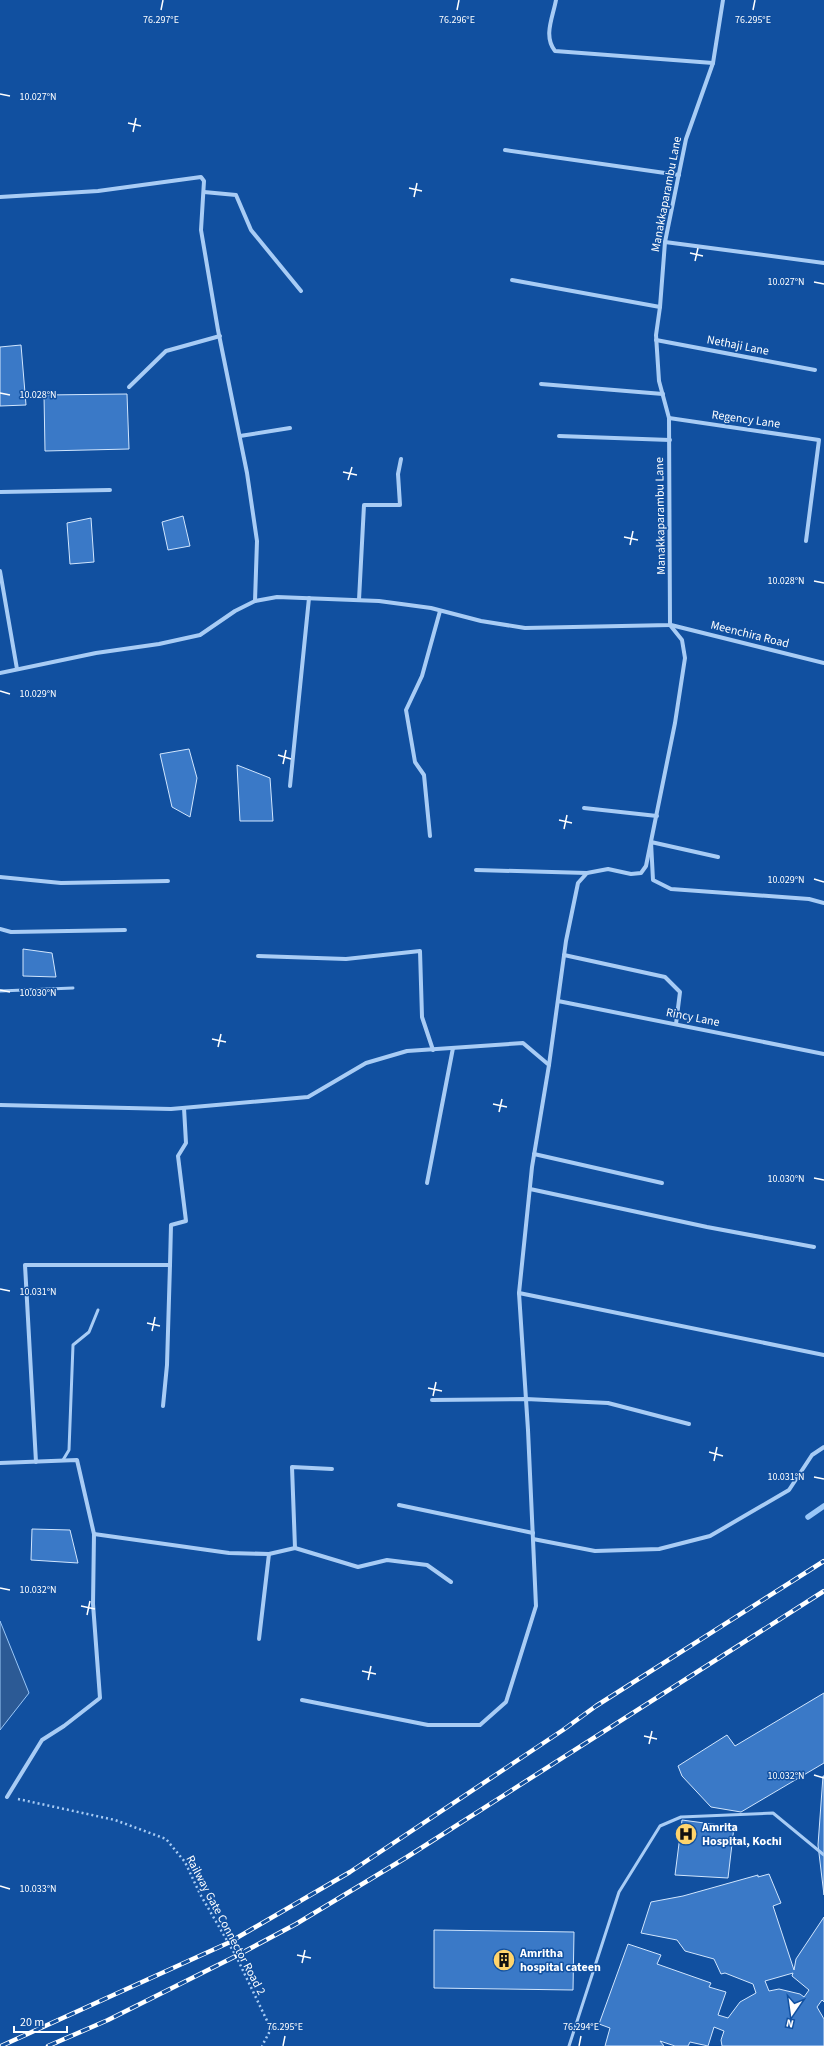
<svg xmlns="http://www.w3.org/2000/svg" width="824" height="2046" viewBox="0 0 824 2046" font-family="'Source Sans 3',sans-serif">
<rect width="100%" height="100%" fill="#1150a0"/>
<polygon fill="#2c5a95" stroke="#9ac7f8" points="0,1621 29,1693 0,1730"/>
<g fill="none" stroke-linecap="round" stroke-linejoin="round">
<polyline stroke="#9ac7f8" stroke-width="5.5" points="808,1517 824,1506"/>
</g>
<g fill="#3a79c7" stroke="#d1e6fe" fill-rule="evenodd">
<polygon points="21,345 26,405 0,406 0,347"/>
<polygon points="127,394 129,449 45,451 44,395"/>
<polygon points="183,516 190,546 168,550 162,522"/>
<polygon points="91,518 94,562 70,564 67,523"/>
<polygon points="189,749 197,778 190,817 172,807 160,754"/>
<polygon points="237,765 270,778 273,821 240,821"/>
<polygon points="23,949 52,953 56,977 23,976"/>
<polygon points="32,1529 70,1530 78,1563 31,1560"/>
<polygon points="824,1693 824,1763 741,1812 711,1807 682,1776 678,1766 727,1735 735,1746"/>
<polygon points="823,1776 824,1776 824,1895 818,1845"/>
<polygon points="682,1820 734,1827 728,1878 675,1875"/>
<path d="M 769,1874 L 781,1903 L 773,1906 L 794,1970 L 796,1959 L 824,1917 L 824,2002 L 822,2000 L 817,2007 L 824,2019 L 824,2046 L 722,2046 L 721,2040 L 724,2031 L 714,2027 L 708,2046 L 690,2042 L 688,2046 L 675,2046 L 660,2041 L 664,2046 L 605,2046 L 610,2028 L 599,2024 L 628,1944 L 661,1955 L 657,1964 L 711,1983 L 709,1987 L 726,1992 L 718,2015 L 728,2018 L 740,2002 L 756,1993 L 753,1984 L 725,1973 L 721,1974 L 714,1959 L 685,1951 L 677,1940 L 641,1933 L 651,1902 L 683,1896 L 758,1875 L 758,1877 ZM 793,1973 L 792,1976 L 809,1990 L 804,1997 L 800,1994 L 779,1989 L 769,1991 L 765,1981 Z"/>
<polygon points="434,1930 574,1932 573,1990 434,1988"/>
</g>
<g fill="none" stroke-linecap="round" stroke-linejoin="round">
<polyline stroke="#a8ccf5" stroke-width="2.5" stroke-dasharray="2 3" stroke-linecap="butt" points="18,1799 115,1820 166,1839 185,1862 200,1894 236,1956 271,2029 262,2046"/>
<g stroke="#a8ccf5" stroke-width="3">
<polyline points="0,991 73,988"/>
<polyline points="63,1460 69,1450 73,1345 89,1332 98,1310"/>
<polyline points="569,2046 619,1892 660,1826 681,1817 773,1813 824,1855"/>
</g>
<g stroke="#a8ccf5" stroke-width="4">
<path d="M 556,0 C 553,17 543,36 555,51 L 713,63"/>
<polyline points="505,150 679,175"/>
<polyline points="204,192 236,195 251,230 301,291"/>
<polyline points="0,197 98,191 201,177 204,181 201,230 218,330 247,473 257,541 255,601"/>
<polyline points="665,242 824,263"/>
<polyline points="512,280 660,307"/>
<polyline points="656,340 815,370"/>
<polyline points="541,384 663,394"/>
<polyline points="129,387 166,351 220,336"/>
<polyline points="669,418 819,440 806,541"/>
<polyline points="240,436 290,428"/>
<polyline points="559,436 670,440"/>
<polyline points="0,492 110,490"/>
<polyline points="0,571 17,669"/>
<polyline points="359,600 364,505 400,505 398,474 401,459"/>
<polyline points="671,625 824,663"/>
<polyline points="0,673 96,653 159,644 200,635 235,611 255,601 277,597 379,601 431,608 481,621 525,628 670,625 669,418 659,381 656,335 660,307 665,242 686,139 713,63 723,0"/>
<polyline points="290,786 309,598"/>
<polyline points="584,808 657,816"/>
<polyline points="430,836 424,775 415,762 406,710 422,676 440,611"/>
<polyline points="718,857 651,842 653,880 671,889 809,899 824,903"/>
<polyline points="476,870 587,873"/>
<polyline points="0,877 61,883 168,881"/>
<polyline points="0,929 11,932 125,930"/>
<polyline points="564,955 665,977 680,992 676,1024"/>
<polyline points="258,956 346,959 420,951 422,1017 433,1050"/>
<polyline points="558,1001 824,1054"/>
<polyline points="549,1065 566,941 578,883 587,873 608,869 631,874 641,873 646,866 675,723 685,658 682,640 670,625"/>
<polyline points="0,1105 171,1109 308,1097 366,1063 407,1051 523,1043 549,1065 532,1167 519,1293 528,1430 536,1606 506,1702 480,1725 428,1725 302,1700"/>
<polyline points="534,1154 662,1183"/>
<polyline points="427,1183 453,1048"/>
<polyline points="530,1189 707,1227 814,1247"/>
<polyline points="170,1265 171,1225 186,1221 178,1156 186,1143 184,1108"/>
<polyline points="519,1293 824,1355"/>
<polyline points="432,1400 526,1399 608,1403 689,1424"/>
<polyline points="36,1462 25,1265 170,1265 167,1365 163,1406"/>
<polyline points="0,1463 77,1460 94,1534 93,1604 100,1698 64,1726 42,1740 7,1797"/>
<polyline points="399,1505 533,1533"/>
<polyline points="94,1534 229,1553 269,1554 295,1548 358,1567 387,1560 427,1565 451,1582"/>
<polyline points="533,1539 595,1551 659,1549 710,1536 789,1490 812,1455 824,1447"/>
<polyline points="295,1548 292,1467 332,1469"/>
<polyline points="259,1639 269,1554"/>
</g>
<g stroke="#fff" stroke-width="4.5">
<g id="rail">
<polyline points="1,2046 228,1943 350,1872 563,1730 596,1706 824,1561"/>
<polyline points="48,2046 108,2020 236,1956 296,1924 407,1857 824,1591"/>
</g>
</g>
<use href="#rail" stroke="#1150a0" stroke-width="3" stroke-dasharray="9" stroke-linecap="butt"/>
</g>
<path fill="none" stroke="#fff" stroke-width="1.5" d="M 161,10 L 163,0M 457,10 L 459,0M 753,10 L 755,0M 0,94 L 10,96M 128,123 L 141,126M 133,132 L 136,118M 409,188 L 422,191M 414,197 L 417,183M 690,253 L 703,256M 695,261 L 698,248M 814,282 L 824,284M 0,393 L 10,395M 343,472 L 357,475M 348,480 L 352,467M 624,537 L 638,540M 630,545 L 633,531M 814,581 L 824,583M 0,691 L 10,694M 278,755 L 291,759M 283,764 L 286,750M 559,820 L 572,823M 564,829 L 567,815M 814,879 L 824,882M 0,990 L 10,992M 212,1039 L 226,1042M 218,1047 L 221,1034M 493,1104 L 507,1107M 499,1112 L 502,1099M 814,1178 L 824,1180M 0,1289 L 10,1291M 147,1323 L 160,1326M 152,1331 L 155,1317M 428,1388 L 442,1391M 433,1396 L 436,1382M 709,1452 L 723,1456M 714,1461 L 717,1447M 814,1477 L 824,1479M 0,1588 L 10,1590M 81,1606 L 95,1609M 87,1615 L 90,1601M 362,1671 L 376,1674M 368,1680 L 371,1666M 644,1736 L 657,1739M 649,1744 L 652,1731M 814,1775 L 824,1778M 0,1886 L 10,1889M 297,1955 L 311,1958M 302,1963 L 305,1950M 283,2046 L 285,2036M 579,2046 L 581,2036"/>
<defs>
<g id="hospital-disc" transform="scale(1.15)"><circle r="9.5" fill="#ffd46c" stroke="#1150a0"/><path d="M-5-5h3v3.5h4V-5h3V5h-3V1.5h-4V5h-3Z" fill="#111"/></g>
<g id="building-disc" transform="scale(1.15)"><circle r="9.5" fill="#ffd46c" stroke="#1150a0"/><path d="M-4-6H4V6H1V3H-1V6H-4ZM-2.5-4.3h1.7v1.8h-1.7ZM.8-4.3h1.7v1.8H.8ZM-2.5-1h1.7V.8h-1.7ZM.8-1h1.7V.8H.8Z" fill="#111"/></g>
</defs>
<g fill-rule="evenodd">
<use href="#hospital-disc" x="686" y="1834"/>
<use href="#building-disc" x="504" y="1960"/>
</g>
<g text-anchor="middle" stroke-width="3" stroke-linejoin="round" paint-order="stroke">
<g font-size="12" fill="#fff" stroke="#1150a0">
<text transform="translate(666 194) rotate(-79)" y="4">Manakkaparambu Lane</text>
<text transform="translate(738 345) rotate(11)" y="4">Nethaji Lane</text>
<text transform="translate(746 419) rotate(8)" y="4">Regency Lane</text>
<text transform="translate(660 516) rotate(-91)" y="4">Manakkaparambu Lane</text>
<text transform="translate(750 634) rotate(14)" y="4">Meenchira Road</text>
<text transform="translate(693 1017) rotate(11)" y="4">Rincy Lane</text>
<text transform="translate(226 1925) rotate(62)" y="4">Railway Gate Connector Road 2</text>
</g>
<g font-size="12" font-weight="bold" fill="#fff" stroke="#1150a0" text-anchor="start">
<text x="702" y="1831">Amrita<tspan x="702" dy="14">Hospital, Kochi</tspan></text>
<text x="520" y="1957">Amritha<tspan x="520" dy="14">hospital cateen</tspan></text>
</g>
</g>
<g font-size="10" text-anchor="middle" fill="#fff" stroke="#1150a0" stroke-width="3" stroke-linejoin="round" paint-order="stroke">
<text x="161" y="23">76.297°E</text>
<text x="457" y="23">76.296°E</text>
<text x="753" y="23">76.295°E</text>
<text x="38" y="100">10.027°N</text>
<text x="786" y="285">10.027°N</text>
<text x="38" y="398">10.028°N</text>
<text x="786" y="584">10.028°N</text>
<text x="38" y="697">10.029°N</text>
<text x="786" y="883">10.029°N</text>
<text x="38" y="996">10.030°N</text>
<text x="786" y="1182">10.030°N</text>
<text x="38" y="1295">10.031°N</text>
<text x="786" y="1480">10.031°N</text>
<text x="38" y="1593">10.032°N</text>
<text x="786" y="1779">10.032°N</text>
<text x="38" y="1892">10.033°N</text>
<text x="285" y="2030">76.295°E</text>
<text x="581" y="2030">76.294°E</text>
</g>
<g transform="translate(792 2014) rotate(193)" stroke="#1150a0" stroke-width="3" paint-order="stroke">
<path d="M0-3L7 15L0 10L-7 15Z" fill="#ffffff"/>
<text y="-6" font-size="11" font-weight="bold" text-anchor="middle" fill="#ffffff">N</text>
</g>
<path d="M14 2026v6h53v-6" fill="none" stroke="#ffffff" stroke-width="2"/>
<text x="20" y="2026" font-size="12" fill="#ffffff" stroke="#1150a0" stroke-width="3" paint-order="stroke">20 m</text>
</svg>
